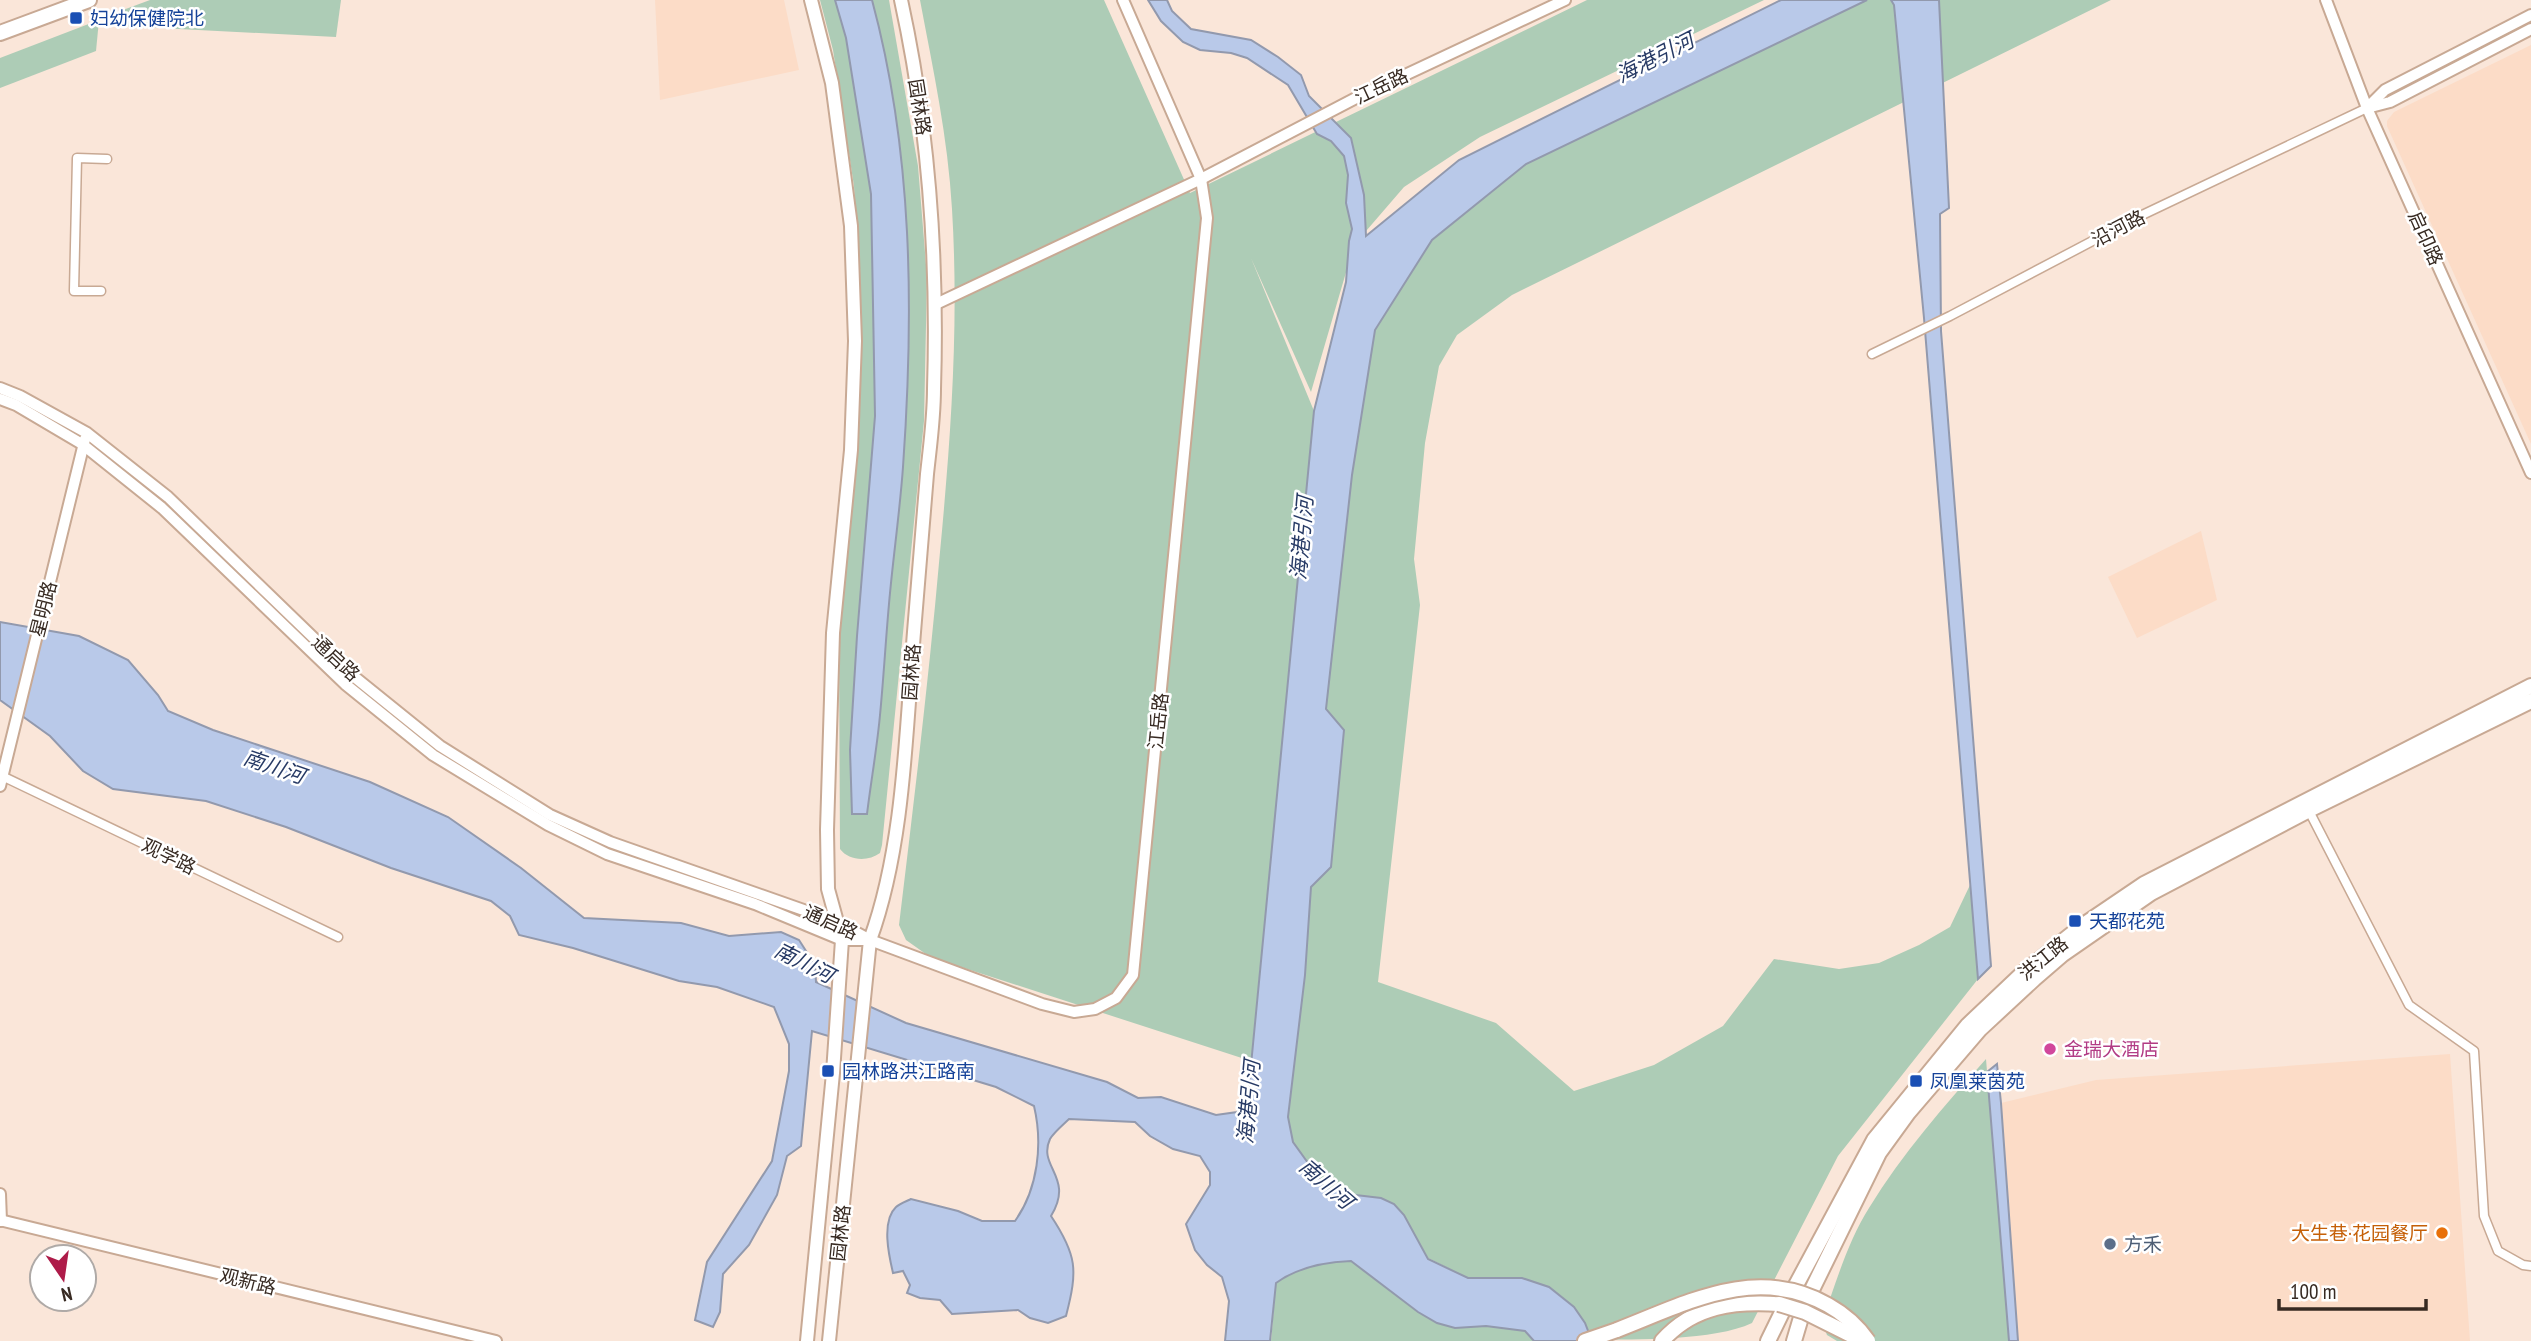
<svg xmlns="http://www.w3.org/2000/svg" width="2531" height="1341" viewBox="0 0 2531 1341" font-family="'PT Sans Narrow','Noto Sans SC',sans-serif">
<rect width="100%" height="100%" fill="#fae6d9"/>
<g fill="#fcdcc7">
<polygon points="655,0 784,0 799,70 660,100"/>
<polygon points="2531,45 2531,444 2387,126 2387,121 2394,112"/>
<polygon points="2201,531 2217,600 2137,638 2108,577"/>
<polygon points="2450,1054 2470,1341 2018,1341 2001,1103 2096,1080"/>
</g>
<g fill="#adccb6">
<polygon points="150,0 341,0 336,37 121,26 123,10"/>
<path d="M 820,0 L 889,0 L 918,166 L 927,277 L 924,421 L 882,845 L 880,853 C 868,862 849,861 840,849 L 839,639 L 860,376 L 860,306 L 854,186 L 833,50 Z"/>
<path d="M 920,0 L 1104,0 L 1190,193 L 1587,0 L 1764,0 L 1480,137 L 1404,187 L 1354,245 L 1311,392 L 1251,258 L 1314,411 L 1251,1061 L 930,957 L 906,940 L 899,925 C 914,801 929,677 940,552 C 951,436 959,325 952,209 C 948,138 933,69 920,0 Z"/>
<path d="M 1867,0 L 2111,0 L 1512,295 L 1457,335 L 1439,366 L 1425,443 L 1414,559 L 1420,605 L 1378,982 L 1496,1023 L 1574,1091 L 1654,1065 L 1723,1026 L 1774,959 L 1839,969 L 1879,963 L 1919,945 L 1950,927 L 1970,885 L 1978,979 L 1838,1156 L 1752,1323 C 1714,1341 1637,1339 1592,1340 L 1522,1278 L 1468,1278 L 1428,1258 L 1404,1215 L 1381,1198 L 1347,1194 L 1326,1188 L 1293,1142 L 1288,1117 L 1305,975 L 1311,887 L 1344,730 L 1326,709 L 1352,475 L 1375,330 L 1432,240 L 1526,164 Z"/>
<polygon points="99,20 96,51 0,88 0,58"/>
<path d="M 1986,1059 L 2009,1341 L 1837,1341 L 1827,1335 L 1822,1322 C 1835,1285 1848,1241 1869,1208 C 1902,1154 1944,1106 1986,1059 Z"/>
<path d="M 1351,1261 L 1418,1312 L 1437,1323 L 1455,1328 L 1486,1326 L 1526,1331 L 1534,1341 L 1271,1341 L 1276,1283 C 1298,1267 1324,1262 1351,1261 Z"/>
</g>
<g fill="#b9c9e9" stroke="#9299ad" stroke-width="2">
<path d="M 835,0 L 872,0 C 913,152 914,311 903,467 C 900,509 894,551 890,593 C 886,634 884,674 880,715 C 877,748 871,781 867,814 L 852,814 L 850,750 L 857,636 L 875,416 L 871,194 L 846,38 Z"/>
<path d="M 1148,0 L 1167,0 L 1172,11 L 1191,29 L 1251,40 L 1278,57 L 1301,75 L 1309,96 L 1351,138 L 1364,195 L 1366,236 L 1459,160 L 1781,0 L 1867,0 L 1526,164 L 1432,240 L 1375,330 L 1352,475 L 1326,709 L 1344,730 L 1331,867 L 1311,887 L 1305,975 L 1288,1117 L 1293,1142 L 1326,1188 L 1347,1194 L 1381,1198 L 1394,1204 L 1404,1215 L 1428,1259 L 1468,1278 L 1522,1278 L 1549,1287 L 1574,1307 L 1585,1323 L 1592,1341 L 1534,1341 L 1525,1331 L 1486,1326 L 1455,1328 L 1437,1323 L 1418,1312 L 1351,1261 C 1324,1262 1298,1267 1276,1283 L 1270,1341 L 1225,1341 L 1229,1301 L 1222,1277 L 1207,1265 L 1195,1250 L 1186,1224 L 1210,1185 L 1210,1172 L 1200,1156 L 1173,1149 L 1150,1136 L 1135,1122 L 1069,1119 C 1064,1124 1054,1132 1050,1139 C 1037,1167 1075,1177 1051,1216 C 1077,1255 1078,1270 1066,1316 L 1048,1323 L 1030,1318 L 1018,1310 L 952,1314 L 940,1300 L 920,1298 L 907,1293 L 910,1285 L 903,1271 L 893,1273 C 889,1256 881,1221 896,1207 C 899,1204 907,1201 911,1199 L 958,1211 L 982,1221 L 1015,1221 C 1038,1189 1043,1144 1034,1106 L 996,1087 L 812,1031 L 801,1146 L 787,1156 L 777,1195 L 749,1245 L 723,1274 L 720,1312 L 713,1327 L 695,1320 L 707,1262 L 772,1161 L 789,1071 L 789,1044 L 774,1007 L 717,987 L 679,981 L 573,948 L 519,935 L 510,916 L 491,901 L 391,868 L 286,827 L 206,801 L 113,789 L 83,771 L 50,736 L 0,700 L 0,622 L 79,636 L 128,660 L 158,695 L 168,711 L 213,730 L 370,782 L 448,817 L 521,868 L 584,918 L 681,923 L 729,936 L 781,932 L 799,940 L 815,965 L 816,982 L 906,1023 L 1107,1082 L 1138,1098 L 1161,1097 L 1216,1115 L 1237,1112 L 1248,1096 L 1314,411 L 1346,282 L 1349,241 L 1352,229 L 1346,203 L 1348,175 L 1344,156 L 1331,141 L 1317,134 L 1288,85 L 1247,58 L 1231,53 L 1200,50 L 1183,42 L 1161,21 Z"/>
<polygon points="1891,0 1939,0 1949,208 1940,214 1941,331 1991,966 1978,979 1924,318 1894,5"/>
<polygon points="1997,1064 2001,1103 2018,1341 2009,1341 1987,1072"/>
</g>
<g fill="none" stroke-linecap="round" stroke-linejoin="round">
<g stroke="#c8a994" stroke-width="11">
<g id="minor">
<polyline points="101,291 74,291 77,158 107,159"/>
<polyline points="1872,354 1950,316 2138,217 2367,108"/>
<polyline points="0,775 338,937"/>
<polyline points="2308,809 2409,1005 2474,1051 2484,1216 2498,1251 2523,1265 2531,1266"/>
</g>
</g>
<g stroke="#c8a994" stroke-width="14">
<g id="tertiary">
<polyline points="2326,0 2367,108 2531,473"/>
<polyline points="2367,108 2385,90 2531,15"/>
<polyline points="2367,108 2390,102 2531,29"/>
<polyline points="936,304 1201,179 1356,98 1565,0"/>
<polyline points="0,388 20,396 87,433 168,497 352,675 440,746 550,815 610,842 835,921 870,940 1042,1004 1074,1012 1095,1009 1116,998 1133,975 1207,218 1201,179 1123,0"/>
<polyline points="0,399 16,405 82,444 162,508 345,684 433,755 548,825 607,854 755,904 842,940 867,940"/>
<polyline points="0,786 85,439"/>
<polyline points="0,1194 1,1221"/>
<polyline points="0,1220 496,1341"/>
</g>
</g>
<g stroke="#c8a994" stroke-width="16">
<g id="secondary">
<polyline points="807,1341 833,1073 842,940 828,889 827,830 833,633 851,450 855,341 851,226 832,83 811,0"/>
<path d="M 829,1341 L 870,940 C 904,847 906,731 914,632 C 918,579 923,527 927,474 C 930,446 934,418 934,389 C 938,259 929,128 901,0"/>
</g>
</g>
<g stroke="#c8a994" stroke-width="18">
<g id="primary">
<polyline points="0,33 89,0"/>
<polyline points="1768,1341 1788,1300 1874,1140 1968,1025 2024,972 2082,926 2144,884 2531,686"/>
<polyline points="1794,1341 1805,1304 1879,1153 1908,1113 1980,1029 2034,979 2063,954 2151,893 2309,810 2531,701"/>
</g>
</g>
<g stroke="#c8a994" stroke-width="18">
<g id="trunk">
<polyline points="1585,1341 1617,1330"/>
<path d="M 1662,1341 C 1694,1305 1735,1301 1779,1304"/>
</g>
</g>
<use href="#minor" stroke="#fff" stroke-width="8"/>
<use href="#tertiary" stroke="#fff" stroke-width="10"/>
<use href="#secondary" stroke="#fff" stroke-width="12"/>
<use href="#primary" stroke="#fff" stroke-width="14"/>
<use href="#trunk" stroke="#fff" stroke-width="14"/>
<g stroke="#c8a994" stroke-width="18" stroke-linecap="butt">
<g id="trunk-bridge">
<polyline points="1779,1304 1805,1312 1863,1341"/>
<path d="M 1617,1330 C 1687,1303 1756,1264 1828,1305 C 1844,1314 1858,1326 1868,1341"/>
</g>
</g>
<use href="#trunk-bridge" stroke="#fff" stroke-width="14"/>
</g>
<g fill="#1a4fb4" stroke="#fff" stroke-width="2.5">
<rect x="69" y="11" width="14" height="14" rx="3.5"/>
<rect x="2068" y="914" width="14" height="14" rx="3.5"/>
<rect x="821" y="1064" width="14" height="14" rx="3.5"/>
<rect x="1909" y="1074" width="14" height="14" rx="3.5"/>
</g>
<circle fill="#d1479c" stroke="#fff" stroke-width="2.5" cx="2050" cy="1049" r="7"/>
<circle fill="#e8710a" stroke="#fff" stroke-width="2.5" cx="2442" cy="1233" r="7"/>
<circle fill="#5c6f8a" stroke="#fff" stroke-width="2.5" cx="2110" cy="1244" r="7"/>
<g text-anchor="middle" stroke-width="5" stroke-linejoin="round" paint-order="stroke">
<g font-size="19" fill="#164399" stroke="#fff" text-anchor="start">
<text x="90" y="25">妇幼保健院北</text>
<text x="2089" y="928">天都花苑</text>
<text x="842" y="1078">园林路洪江路南</text>
<text x="1930" y="1088">凤凰莱茵苑</text>
</g>
<g font-size="19" fill="#372a22" stroke="#fff">
<text transform="translate(1381 86) rotate(-25)" y="7">江岳路</text>
<text transform="translate(920 107) rotate(81)" y="7">园林路</text>
<text transform="translate(2118 228) rotate(-27)" y="7">沿河路</text>
<text transform="translate(2426 238) rotate(66)" y="7">启印路</text>
<text transform="translate(43 609) rotate(-76)" y="7">星明路</text>
<text transform="translate(336 658) rotate(43)" y="7">通启路</text>
<text transform="translate(911 672) rotate(-86)" y="7">园林路</text>
<text transform="translate(1158 721) rotate(-84)" y="7">江岳路</text>
<text transform="translate(169 856) rotate(26)" y="7">观学路</text>
<text transform="translate(831 922) rotate(24)" y="7">通启路</text>
<text transform="translate(2043 958) rotate(-39)" y="7">洪江路</text>
<text transform="translate(840 1233) rotate(-84)" y="7">园林路</text>
<text transform="translate(248 1281) rotate(14)" y="7">观新路</text>
</g>
<g font-size="19" fill="#b23c85" stroke="#fff" text-anchor="start">
<text x="2064" y="1056">金瑞大酒店</text>
</g>
<g font-size="19" fill="#c56008" stroke="#fff" text-anchor="end">
<text x="2428" y="1240">大生巷·花园餐厅</text>
</g>
<g font-size="19" fill="#4e5e75" stroke="#fff" text-anchor="start">
<text x="2124" y="1251">方禾</text>
</g>
<g font-size="21" font-style="italic" fill="#273a65" stroke="#fff">
<text transform="translate(1655 58) rotate(-27)" y="7">海港引河</text>
<text transform="translate(1302 538) rotate(-85)" y="7">海港引河</text>
<text transform="translate(274 767) rotate(19)" y="7">南川河</text>
<text transform="translate(804 963) rotate(27)" y="7">南川河</text>
<text transform="translate(1249 1102) rotate(-85)" y="7">海港引河</text>
<text transform="translate(1326 1184) rotate(41)" y="7">南川河</text>
</g>
</g>
<g transform="translate(63 1278) rotate(167)"><circle r="33" fill="#ffffff" stroke="#afaaa7" stroke-width="2"/>
<path d="M0-5L12 26L0 18L-12 26Z" fill="#ae1b49"/>
<text y="-10" font-size="19" font-weight="bold" text-anchor="middle" fill="#372a22">N</text>
</g>
<path d="M2279 1299v10h147v-10" fill="none" stroke="#372a22" stroke-width="3.5"/>
<text x="2290" y="1299" font-size="21" fill="#372a22" stroke="#ffffff" stroke-width="5" paint-order="stroke">100 m</text>
</svg>
